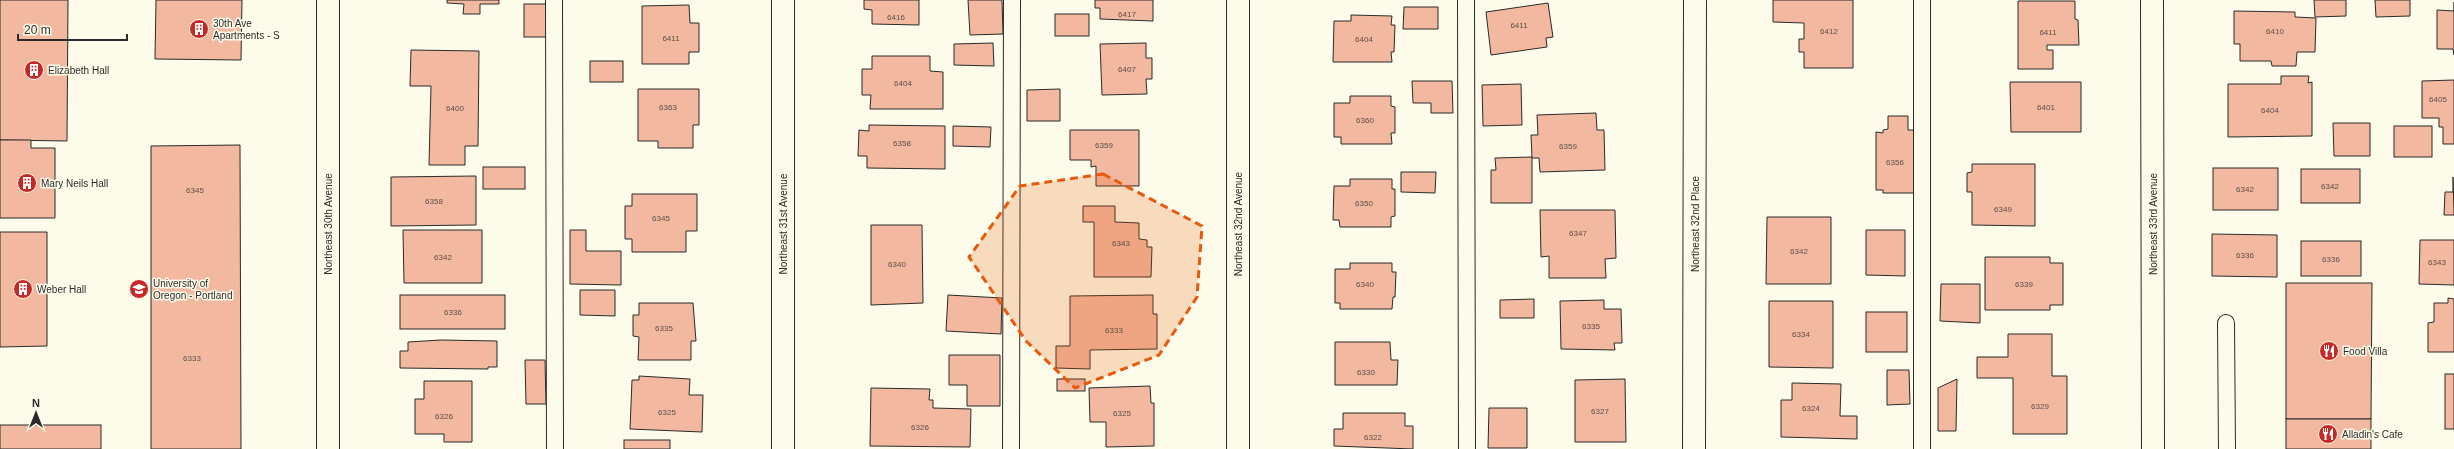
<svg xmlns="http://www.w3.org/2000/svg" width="2454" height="449" viewBox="0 0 2454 449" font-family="Arial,sans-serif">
<rect width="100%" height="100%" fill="#fdfbea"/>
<g fill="#f2b8a0" stroke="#2b2b2b">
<polygon points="0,0 68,0 67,141 0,140"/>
<polygon points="156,0 242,0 241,60 155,59"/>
<polygon points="447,0 499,0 499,4 480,4 480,14 463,14 464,4 447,3"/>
<polygon points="864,0 919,0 919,25 872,24 872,10 864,9"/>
<polygon points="968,0 1002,0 1003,34 970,35"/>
<polygon points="1095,0 1153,0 1153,21 1100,19 1100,8 1095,8"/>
<polygon points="1773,0 1853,0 1853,68 1804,68 1804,52 1799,52 1799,39 1804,39 1804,23 1773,22"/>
<polygon points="2314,0 2346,0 2346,16 2315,17"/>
<polygon points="2375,0 2410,0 2410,16 2376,17"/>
<polygon points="2018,1 2075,1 2075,19 2078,20 2079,45 2047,45 2047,50 2053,50 2053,69 2018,69"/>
<polygon points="2454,2 2454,55 2453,49 2437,49 2437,10 2454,11"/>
<polygon points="1548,3 1553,37 1546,38 1547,47 1491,55 1486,12"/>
<rect x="524" y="4" width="24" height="33"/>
<polygon points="689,5 690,23 699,23 699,52 689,52 689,64 642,64 642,6"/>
<polygon points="1404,7 1438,7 1438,29 1403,29"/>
<polygon points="2234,11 2295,12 2295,17 2316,18 2315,52 2297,52 2296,66 2272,66 2271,61 2240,61 2240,44 2234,44"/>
<rect x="1055" y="14" width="34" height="22"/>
<polygon points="1351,15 1392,16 1391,25 1395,25 1394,52 1391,52 1392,62 1333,62 1334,21 1351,21"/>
<polygon points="993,43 994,66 954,65 954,44"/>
<polygon points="1146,43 1146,58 1152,58 1152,79 1146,79 1147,94 1102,95 1100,44"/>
<polygon points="411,50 479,51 478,146 465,146 465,165 429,165 431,86 410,86"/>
<polygon points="872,56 930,56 930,71 943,72 943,109 870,109 871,95 862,95 862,69 872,69"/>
<rect x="590" y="61" width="33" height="21"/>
<polygon points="2281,76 2309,76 2308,83 2312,82 2312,136 2228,137 2228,84 2281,84"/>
<polygon points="2454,80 2454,144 2443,144 2443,127 2439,127 2439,118 2422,118 2422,81"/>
<polygon points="1412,81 1452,81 1453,113 1431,113 1431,103 1413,103"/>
<polygon points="2010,82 2081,82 2081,132 2011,132"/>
<polygon points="1521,84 1522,125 1483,126 1482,85"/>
<polygon points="638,89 699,89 699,125 693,125 693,148 658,148 658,141 638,141"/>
<polygon points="1060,89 1060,121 1027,121 1027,90"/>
<polygon points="1350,96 1391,96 1391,106 1395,107 1395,133 1391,133 1392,144 1341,144 1341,137 1334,137 1334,103 1350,103"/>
<polygon points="1596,113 1597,130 1604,130 1605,170 1540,172 1539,158 1532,158 1531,135 1538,135 1537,115"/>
<polygon points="1888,116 1908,116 1908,130 1915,130 1914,193 1883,193 1883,190 1876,190 1876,132 1883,133 1883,130 1888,129"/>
<polygon points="2333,123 2370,123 2370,156 2334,156"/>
<polygon points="869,125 945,126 945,169 867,168 867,156 858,156 859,130 869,131"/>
<polygon points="953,126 991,127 990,147 953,146"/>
<rect x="2394" y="126" width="38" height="31"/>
<polygon points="1070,130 1139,130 1139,186 1096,186 1096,166 1091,167 1091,160 1070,160"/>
<polygon points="0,140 31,140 31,148 55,148 55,218 0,218"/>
<polygon points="240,145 241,449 151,449 151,146"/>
<polygon points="1532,157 1532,203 1491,203 1491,170 1496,170 1495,158"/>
<polygon points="1972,164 2035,164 2035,226 1972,225 1972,192 1967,192 1967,173 1972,172"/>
<rect x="483" y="167" width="42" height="22"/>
<rect x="2213" y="168" width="65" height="42"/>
<rect x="2301" y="169" width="59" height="34"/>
<polygon points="1401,172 1436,172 1435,193 1401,192"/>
<polygon points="476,176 476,225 391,226 391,177"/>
<polygon points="2453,177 2454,215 2444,215 2445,192 2453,192"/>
<polygon points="1350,179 1392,179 1392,189 1395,189 1395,216 1391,217 1391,227 1340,227 1339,220 1333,220 1334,186 1350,186"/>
<polygon points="632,194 697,194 697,231 686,231 686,252 632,252 632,239 625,239 625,206 632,206"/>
<polygon points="1083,206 1115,206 1115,222 1139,223 1139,239 1147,240 1147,247 1152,247 1151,277 1094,277 1094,222 1083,222"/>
<polygon points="1540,210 1615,210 1616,258 1605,259 1606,278 1549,278 1549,256 1541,257"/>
<polygon points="1767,217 1831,217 1831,284 1766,284"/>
<polygon points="871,225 922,225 923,303 871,305"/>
<polygon points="403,230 482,230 482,283 404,283"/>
<polygon points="570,230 586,230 586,251 621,251 621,285 570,284"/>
<polygon points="1866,230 1905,230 1905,276 1866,275"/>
<polygon points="0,232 47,232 47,346 0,347"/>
<polygon points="2212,234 2277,235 2277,277 2212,276"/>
<polygon points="2420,240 2454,240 2454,285 2419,284"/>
<rect x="2301" y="241" width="60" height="35"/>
<polygon points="1985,257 2050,257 2050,263 2063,263 2063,305 2050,305 2050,310 1985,310"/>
<polygon points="1350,263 1392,263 1392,272 1396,272 1395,297 1393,297 1392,309 1340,309 1340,303 1335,303 1335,269 1350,269"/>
<polygon points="2286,283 2372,283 2371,419 2286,419"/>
<polygon points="1941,284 1980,284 1980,323 1940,321"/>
<polygon points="580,290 615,290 615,316 580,315"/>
<rect x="400" y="295" width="105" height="34"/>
<polygon points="948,295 1002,298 1001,334 946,331"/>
<polygon points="1153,295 1153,314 1157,314 1157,349 1090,350 1090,369 1056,368 1056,346 1070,346 1070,296"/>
<polygon points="2448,298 2454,299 2454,352 2428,352 2428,323 2434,322 2434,303 2448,303"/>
<polygon points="1534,299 1534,318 1500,318 1500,300"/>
<polygon points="1604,300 1604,309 1621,309 1622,343 1614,343 1615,350 1561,349 1560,301"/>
<polygon points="1769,301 1833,301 1833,368 1769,367"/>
<polygon points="639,303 693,303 696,341 691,341 691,360 638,360 639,337 633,336 633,315 639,315"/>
<rect x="1866" y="312" width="41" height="40"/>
<polygon points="2008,334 2052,334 2052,376 2067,376 2067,434 2013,434 2013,378 1977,378 1977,357 2008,357"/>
<polygon points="441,340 497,341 497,367 488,367 488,369 400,368 400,351 408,351 408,342"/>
<polygon points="1335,342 1390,342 1391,360 1398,360 1397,385 1335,385"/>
<polygon points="949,355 1000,355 1000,406 967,406 967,385 949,385"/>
<polygon points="525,360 545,360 546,404 526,404"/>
<polygon points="1887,370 1909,370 1910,404 1887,405"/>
<rect x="2445" y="374" width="9" height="55"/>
<polygon points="639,376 690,379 689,395 703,395 702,432 630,429 632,380 639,380"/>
<rect x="1057" y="379" width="28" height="12"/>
<polygon points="1625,379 1626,442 1575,442 1575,380"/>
<polygon points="1957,379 1956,431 1938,431 1938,388"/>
<polygon points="424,381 472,381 472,442 444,442 444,434 415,434 415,399 424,399"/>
<polygon points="1792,383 1841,384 1840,416 1857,416 1857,439 1781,437 1781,400 1792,400"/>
<polygon points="1150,386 1151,403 1154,403 1154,446 1106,447 1106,422 1090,422 1089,388"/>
<polygon points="871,388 930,389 929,400 933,400 933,408 971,409 970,447 870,446"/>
<polygon points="1489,408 1527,408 1527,448 1488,448"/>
<polygon points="1343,413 1405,413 1405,426 1413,426 1413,449 1334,446 1334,429 1343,429"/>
<rect x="2286" y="419" width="85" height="30"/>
<rect x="0" y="425" width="101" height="24"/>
<rect x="624" y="440" width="46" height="9"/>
</g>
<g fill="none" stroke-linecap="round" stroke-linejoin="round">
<g stroke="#2b2b2b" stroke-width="18">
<g id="lane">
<polyline points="554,0 555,449"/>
<polyline points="1466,0 1467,449"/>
<polyline points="2226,323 2227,449"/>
<polyline points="1011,449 1012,0"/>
<polyline points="1922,449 1922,0"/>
</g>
</g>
<g stroke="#2b2b2b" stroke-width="24">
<g id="street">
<polyline points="328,0 328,449"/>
<polyline points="783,449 783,0"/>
<polyline points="1238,449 1238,0"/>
<polyline points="1694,449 1695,0"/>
</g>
</g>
<g stroke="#2b2b2b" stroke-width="24">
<polyline id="secondary" points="2152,0 2153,449"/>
</g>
<use href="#lane" stroke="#fdfbea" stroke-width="16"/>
<use href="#street" stroke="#fdfbea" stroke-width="22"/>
<use href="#secondary" stroke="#fdfbea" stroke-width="22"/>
</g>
<path fill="#e8590c" fill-opacity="0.2" stroke="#e8590c" stroke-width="3" stroke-dasharray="8 5" stroke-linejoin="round" d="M 1103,174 L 1202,226 L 1197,297 L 1159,355 L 1075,388 L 1026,341 L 969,257 L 1020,186 Z"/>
<defs>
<g id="building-disc" transform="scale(1)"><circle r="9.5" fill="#c62828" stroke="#fdfbea"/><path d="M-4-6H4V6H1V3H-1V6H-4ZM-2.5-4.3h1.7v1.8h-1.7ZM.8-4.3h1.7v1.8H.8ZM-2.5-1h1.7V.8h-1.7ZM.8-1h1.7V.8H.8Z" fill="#fff"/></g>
<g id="university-disc" transform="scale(1)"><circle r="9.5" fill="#c62828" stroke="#fdfbea"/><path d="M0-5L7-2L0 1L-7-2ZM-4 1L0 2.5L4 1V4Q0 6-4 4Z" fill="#fff"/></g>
<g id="restaurant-disc" transform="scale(1)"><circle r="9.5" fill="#c62828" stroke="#fdfbea"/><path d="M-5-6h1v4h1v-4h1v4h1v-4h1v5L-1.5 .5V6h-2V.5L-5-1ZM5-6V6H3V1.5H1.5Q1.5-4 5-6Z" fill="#fff"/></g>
</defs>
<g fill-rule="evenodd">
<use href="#building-disc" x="199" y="29"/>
<use href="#building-disc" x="34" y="70"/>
<use href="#building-disc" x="27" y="183"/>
<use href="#building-disc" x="23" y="289"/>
<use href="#university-disc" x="139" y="289"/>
<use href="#restaurant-disc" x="2329" y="351"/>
<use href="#restaurant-disc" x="2328" y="434"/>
</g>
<g text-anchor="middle" stroke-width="3" stroke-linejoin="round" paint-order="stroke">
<g font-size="8" fill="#5d4e48">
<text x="1127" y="17">6417</text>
<text x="896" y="20">6416</text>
<text x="1519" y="28">6411</text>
<text x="1829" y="34">6412</text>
<text x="2275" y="34">6410</text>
<text x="2048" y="35">6411</text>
<text x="671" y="41">6411</text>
<text x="1364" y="42">6404</text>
<text x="1127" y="72">6407</text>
<text x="903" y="86">6404</text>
<text x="2438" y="102">6405</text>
<text x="668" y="110">6363</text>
<text x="2046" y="110">6401</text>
<text x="455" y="111">6400</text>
<text x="2270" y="113">6404</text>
<text x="1365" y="123">6360</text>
<text x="902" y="146">6358</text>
<text x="1104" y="148">6359</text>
<text x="1568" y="149">6359</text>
<text x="1895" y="165">6356</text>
<text x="2330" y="189">6342</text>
<text x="2245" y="192">6342</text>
<text x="195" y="193">6345</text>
<text x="434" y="204">6358</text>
<text x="1364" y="206">6350</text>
<text x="2003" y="212">6349</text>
<text x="661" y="221">6345</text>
<text x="1578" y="236">6347</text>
<text x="1121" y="246">6343</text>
<text x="1799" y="254">6342</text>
<text x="2245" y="258">6336</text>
<text x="443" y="260">6342</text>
<text x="2331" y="262">6336</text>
<text x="2437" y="265">6343</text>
<text x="897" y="267">6340</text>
<text x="1365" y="287">6340</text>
<text x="2024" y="287">6339</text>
<text x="453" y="315">6336</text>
<text x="1591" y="329">6335</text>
<text x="664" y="331">6335</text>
<text x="1114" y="333">6333</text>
<text x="1801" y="337">6334</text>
<text x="192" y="361">6333</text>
<text x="1366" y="375">6330</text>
<text x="2040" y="409">6329</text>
<text x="1811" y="411">6324</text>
<text x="1600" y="414">6327</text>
<text x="667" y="415">6325</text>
<text x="1122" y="416">6325</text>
<text x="444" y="419">6326</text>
<text x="920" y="430">6326</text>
<text x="1373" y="440">6322</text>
</g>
<g font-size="10" fill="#2b2b2b" stroke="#fdfbea" text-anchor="start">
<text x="213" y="27">30th Ave<tspan x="213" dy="12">Apartments - S</tspan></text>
<text x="48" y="74">Elizabeth Hall</text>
<text x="41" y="187">Mary Neils Hall</text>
<text x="153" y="287">University of<tspan x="153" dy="12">Oregon - Portland</tspan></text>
<text x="37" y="293">Weber Hall</text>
<text x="2343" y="355">Food Villa</text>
<text x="2342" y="438">Alladin's Cafe</text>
</g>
<g font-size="10" fill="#2b2b2b" stroke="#fdfbea">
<text transform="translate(328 224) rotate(-90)" y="4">Northeast 30th Avenue</text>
<text transform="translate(783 224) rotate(-90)" y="4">Northeast 31st Avenue</text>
<text transform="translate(1238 224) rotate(-90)" y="4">Northeast 32nd Avenue</text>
<text transform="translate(1695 224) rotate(-90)" y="4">Northeast 32nd Place</text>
<text transform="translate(2153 224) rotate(-90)" y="4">Northeast 33rd Avenue</text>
</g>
</g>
<g transform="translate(36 413)" stroke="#fdfbea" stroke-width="3" paint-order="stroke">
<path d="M0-3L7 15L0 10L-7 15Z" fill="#2b2b2b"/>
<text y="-6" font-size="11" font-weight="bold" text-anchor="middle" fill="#2b2b2b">N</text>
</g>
<path d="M18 34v6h109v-6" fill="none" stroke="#2b2b2b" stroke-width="2"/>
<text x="24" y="34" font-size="12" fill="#2b2b2b" stroke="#fdfbea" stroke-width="3" paint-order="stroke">20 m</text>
</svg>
